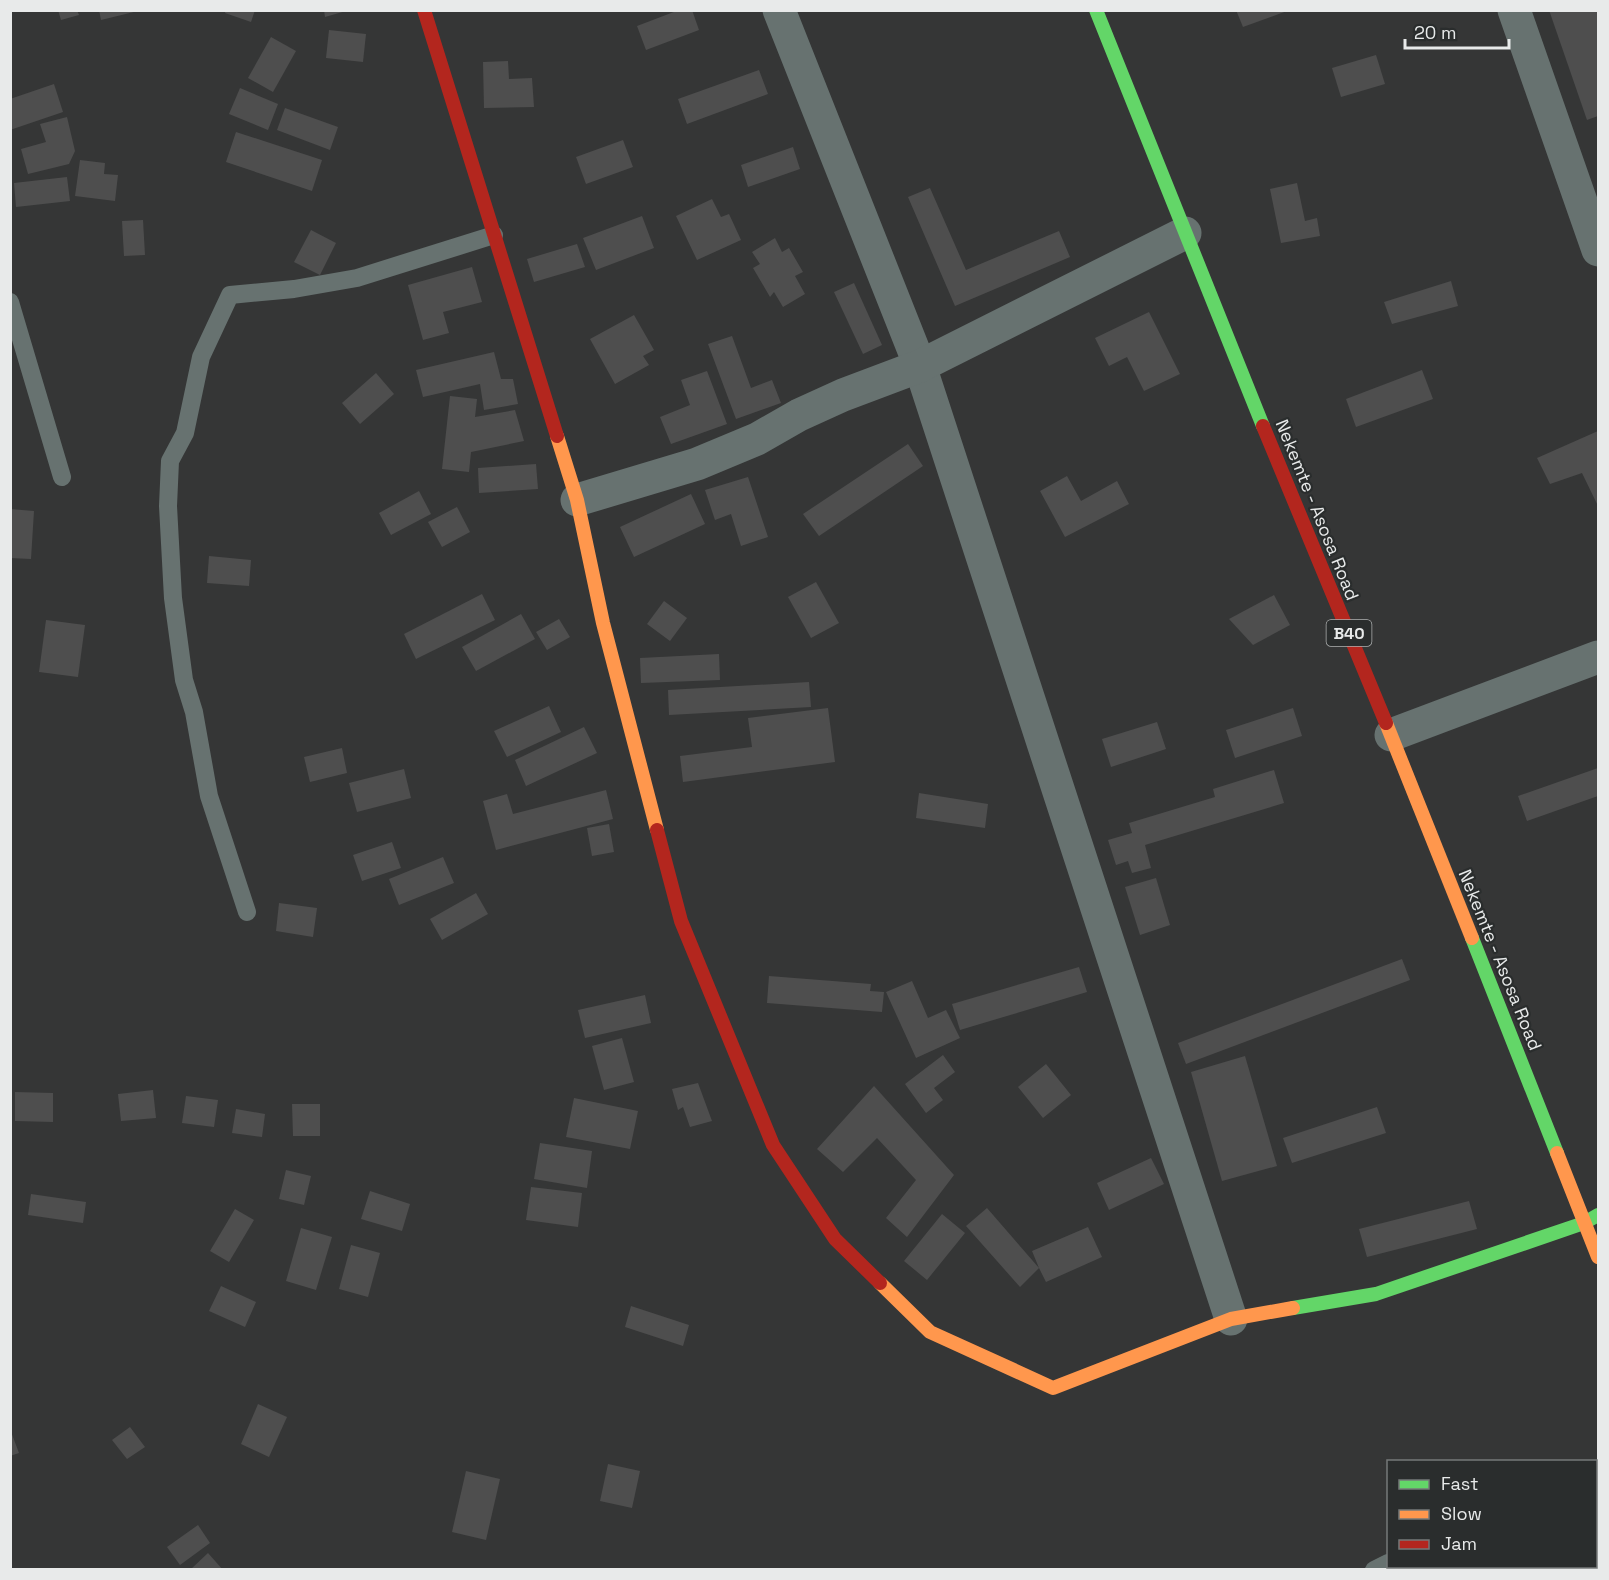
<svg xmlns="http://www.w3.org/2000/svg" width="1609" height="1580" viewBox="0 0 1609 1580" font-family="'Space Grotesk',sans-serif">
<rect width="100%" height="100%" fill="#353636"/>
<g fill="#4e4e4e">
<polygon points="58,10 77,10 79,15 61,20"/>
<polygon points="99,10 138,10 138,11 101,20"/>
<polygon points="226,10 255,10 251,22 225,13"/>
<polygon points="324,10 346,10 346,11 325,17"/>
<polygon points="679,10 692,10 699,30 646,50 637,26"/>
<polygon points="1236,10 1287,10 1287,11 1243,27"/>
<polygon points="1549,10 1598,10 1598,116 1587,120"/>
<polygon points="329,30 366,34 363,62 326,58"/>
<polygon points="271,37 296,51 273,92 248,78"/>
<polygon points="1376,55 1385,84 1341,97 1332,68"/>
<polygon points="508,61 509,79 532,78 534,107 484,108 483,62"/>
<polygon points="759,70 768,94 687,124 678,99"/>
<polygon points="54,84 63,112 10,130 10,99"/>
<polygon points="240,88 278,104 268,130 229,114"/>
<polygon points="285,108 338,127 330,150 277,130"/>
<polygon points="67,117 75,151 69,164 28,174 21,149 46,142 40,124"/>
<polygon points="236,132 322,160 312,191 226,162"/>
<polygon points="623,140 633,167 586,184 576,157"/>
<polygon points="793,147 800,169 748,187 741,165"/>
<polygon points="80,160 105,163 104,174 118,175 115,201 75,196"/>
<polygon points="67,177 70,201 16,207 14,183"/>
<polygon points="1297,183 1305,221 1317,218 1320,236 1281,243 1270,189"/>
<polygon points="930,188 966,270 1059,231 1070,257 955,306 908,197"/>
<polygon points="712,199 721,217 729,214 741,240 697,260 676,216"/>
<polygon points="642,216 654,248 596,270 583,238"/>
<polygon points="143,220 145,255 124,256 122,221"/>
<polygon points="311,230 336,243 320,275 294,262"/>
<polygon points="775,238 782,252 789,248 803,272 795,276 805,294 783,307 774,292 770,297 753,268 760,264 752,252"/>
<polygon points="577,244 585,267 534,282 527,259"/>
<polygon points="472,267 482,302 443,312 449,333 423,340 408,285"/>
<polygon points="1451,281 1458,306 1392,324 1384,302"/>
<polygon points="854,283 882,345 863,354 834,292"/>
<polygon points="1149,312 1180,374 1144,391 1127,357 1109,366 1095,338"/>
<polygon points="634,315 654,350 643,356 649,365 615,384 590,339"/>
<polygon points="732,336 751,388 772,380 781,403 736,419 708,344"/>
<polygon points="494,352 501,379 513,379 518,404 484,410 480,384 423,397 416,370"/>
<polygon points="1422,370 1433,399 1356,427 1346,399"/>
<polygon points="707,371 727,424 671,444 660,417 690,405 681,380"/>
<polygon points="376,373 394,394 360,424 342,403"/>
<polygon points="450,396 477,399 475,417 515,410 524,441 471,452 469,472 442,469"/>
<polygon points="1598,431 1598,506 1582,473 1550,484 1537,458"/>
<polygon points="908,444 923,466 819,536 803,514"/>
<polygon points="536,464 538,489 479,493 478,468"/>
<polygon points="1067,476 1081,501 1117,481 1129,504 1065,537 1040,491"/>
<polygon points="748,477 768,537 741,546 731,514 715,520 705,490"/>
<polygon points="419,491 431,514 391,535 379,513"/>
<polygon points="691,494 705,524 634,557 620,527"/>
<polygon points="457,507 470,532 442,547 428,522"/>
<polygon points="10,509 34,511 31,559 10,558"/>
<polygon points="209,556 251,560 249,586 207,583"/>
<polygon points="816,582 839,623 811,638 788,597"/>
<polygon points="482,594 495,620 416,659 404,634"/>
<polygon points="1274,595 1290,625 1253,645 1229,619"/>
<polygon points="664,601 687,618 670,641 647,624"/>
<polygon points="521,614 535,639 476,671 462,647"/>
<polygon points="559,619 570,637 547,650 536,632"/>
<polygon points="46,620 85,625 78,677 39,672"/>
<polygon points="719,654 720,680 641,683 640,658"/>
<polygon points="809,682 811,707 669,715 668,690"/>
<polygon points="549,706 561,732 507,757 494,731"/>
<polygon points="828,708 835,762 683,782 680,756 752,747 748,718"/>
<polygon points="1293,708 1302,736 1235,758 1226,730"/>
<polygon points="1157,722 1166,749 1111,767 1102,739"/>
<polygon points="584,727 597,753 526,786 515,760"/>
<polygon points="342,748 347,773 310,782 304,757"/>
<polygon points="1598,768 1598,796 1527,821 1518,796"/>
<polygon points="404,769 411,798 357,812 349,783"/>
<polygon points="1274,770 1284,803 1145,845 1151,868 1132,873 1128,861 1116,865 1108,840 1132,833 1129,823 1215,797 1213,789"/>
<polygon points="606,790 613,819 496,850 483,801 507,794 513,814"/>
<polygon points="919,793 988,804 985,828 916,818"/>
<polygon points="609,824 614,852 592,856 587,828"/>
<polygon points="392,842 401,868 362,881 353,855"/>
<polygon points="443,857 454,883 399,905 389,879"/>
<polygon points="1156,878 1170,925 1140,935 1125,887"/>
<polygon points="476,893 488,914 442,940 430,919"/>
<polygon points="279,903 317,908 313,937 276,931"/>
<polygon points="1402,959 1410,980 1186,1064 1178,1043"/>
<polygon points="1079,967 1087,992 960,1030 952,1004"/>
<polygon points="769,976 871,984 870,991 884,992 882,1012 767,1003"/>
<polygon points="912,981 928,1018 946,1010 960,1038 916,1058 886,992"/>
<polygon points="645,995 651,1023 585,1038 578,1010"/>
<polygon points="622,1038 634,1082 604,1090 592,1046"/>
<polygon points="943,1055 955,1072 934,1088 943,1100 926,1113 905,1084"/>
<polygon points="1245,1056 1277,1166 1222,1181 1191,1072"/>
<polygon points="1046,1064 1071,1095 1043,1118 1018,1087"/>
<polygon points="698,1083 712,1121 690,1127 683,1107 678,1110 672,1089"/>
<polygon points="874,1086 954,1175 907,1237 886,1218 916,1180 877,1138 843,1172 817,1149"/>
<polygon points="153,1090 156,1118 121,1121 118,1094"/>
<polygon points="15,1092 53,1093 53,1122 15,1121"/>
<polygon points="186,1096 218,1100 214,1127 182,1123"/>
<polygon points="574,1098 638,1111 630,1149 566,1137"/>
<polygon points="292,1104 320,1104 320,1136 293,1136"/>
<polygon points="1377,1107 1386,1133 1292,1163 1283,1138"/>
<polygon points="236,1109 265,1114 262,1137 232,1133"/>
<polygon points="540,1143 592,1151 587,1188 534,1179"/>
<polygon points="1151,1158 1164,1184 1109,1210 1097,1183"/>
<polygon points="286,1170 311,1176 304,1205 279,1199"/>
<polygon points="531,1187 582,1193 578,1227 526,1220"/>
<polygon points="370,1191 410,1204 402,1231 361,1219"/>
<polygon points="31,1194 86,1202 83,1223 28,1215"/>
<polygon points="1469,1201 1477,1229 1367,1257 1359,1229"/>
<polygon points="987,1208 1039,1268 1032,1251 1088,1227 1102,1257 1046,1282 1039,1268 1020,1287 966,1226"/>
<polygon points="235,1209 254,1220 229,1262 210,1251"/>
<polygon points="942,1214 965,1233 927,1280 904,1261"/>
<polygon points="301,1228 332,1237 316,1290 286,1281"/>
<polygon points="351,1245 380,1253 368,1297 339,1289"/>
<polygon points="221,1286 256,1302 245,1327 209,1311"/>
<polygon points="631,1306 689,1325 683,1346 625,1327"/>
<polygon points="258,1404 287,1417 269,1457 241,1444"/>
<polygon points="130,1427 145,1447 127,1459 112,1440"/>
<polygon points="10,1429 19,1453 10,1456"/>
<polygon points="608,1464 640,1471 632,1508 600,1501"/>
<polygon points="466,1471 500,1479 486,1540 452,1532"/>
<polygon points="198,1525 210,1543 180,1565 167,1547"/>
<polygon points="208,1553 223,1570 190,1570"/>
<polygon points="1450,1566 1496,1566 1497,1570 1443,1570"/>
</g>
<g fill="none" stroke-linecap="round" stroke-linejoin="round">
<g stroke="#677270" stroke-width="18">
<polyline points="10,302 62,477"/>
<polyline points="247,912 209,796 194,712 184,680 173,598 168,506 170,461 185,433 201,357 230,295 294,289 357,278 494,235"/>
<polyline points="1596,1474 1598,1473"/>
<polyline points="1374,1570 1388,1563"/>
</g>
<g stroke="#677270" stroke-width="33">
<polyline points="779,10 920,366 1231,1319"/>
<polyline points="1514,10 1598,250"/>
<polyline points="577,500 697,464 757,439 799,415 843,395 920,366 1185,233"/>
<polyline points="1391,735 1598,657"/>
</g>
<g stroke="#63d668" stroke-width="14">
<polyline points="1096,10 1263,426"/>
<polyline points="1472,938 1557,1153"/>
<polyline points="1293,1308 1376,1294 1584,1223 1598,1215"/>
</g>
<g stroke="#ff974d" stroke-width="14">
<polyline points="557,436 577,500 603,623 657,830"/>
<polyline points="1386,723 1472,938"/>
<polyline points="1557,1153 1598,1257"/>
<polyline points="880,1283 930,1332 1053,1388 1231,1319 1293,1308"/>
</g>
<g stroke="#b3261e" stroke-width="14">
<polyline points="424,10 557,436"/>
<polyline points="1263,426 1386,723"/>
<polyline points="657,830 681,921 773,1145 835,1239 880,1283"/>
</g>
</g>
<g text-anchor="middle" stroke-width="4.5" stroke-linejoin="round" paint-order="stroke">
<rect fill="#2a2d2d" stroke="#afb1b1" stroke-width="1.5" x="1326.5" y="620" width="45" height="26" rx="4.5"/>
<g font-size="16" font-weight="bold" fill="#e8eaea">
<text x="1349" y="639">B40</text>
</g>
<g font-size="18" fill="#e8eaea" stroke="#2a2d2d">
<text transform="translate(1317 510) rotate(68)" y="6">Nekemte - Asosa Road</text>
<text transform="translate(1500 960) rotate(68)" y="6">Nekemte - Asosa Road</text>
</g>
</g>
<rect width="1609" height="1580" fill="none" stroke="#e8eaea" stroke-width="24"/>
<rect x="1387" y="1460" width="210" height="108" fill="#2a2d2d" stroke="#767979" stroke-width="1.5"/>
<rect x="1399" y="1480" width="30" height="9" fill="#63d668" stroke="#767979" stroke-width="1.5"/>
<text x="1441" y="1490" font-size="18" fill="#e8eaea">Fast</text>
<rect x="1399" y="1510" width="30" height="9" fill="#ff974d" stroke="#767979" stroke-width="1.5"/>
<text x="1441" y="1520" font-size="18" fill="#e8eaea">Slow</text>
<rect x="1399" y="1540" width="30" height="9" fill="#b3261e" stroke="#767979" stroke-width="1.5"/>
<text x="1441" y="1550" font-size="18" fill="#e8eaea">Jam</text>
<path d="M1405 39v9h104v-9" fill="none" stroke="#e8eaea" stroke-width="3"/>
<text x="1414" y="39" font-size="18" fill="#e8eaea" stroke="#2a2d2d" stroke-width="4.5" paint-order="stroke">20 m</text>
</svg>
